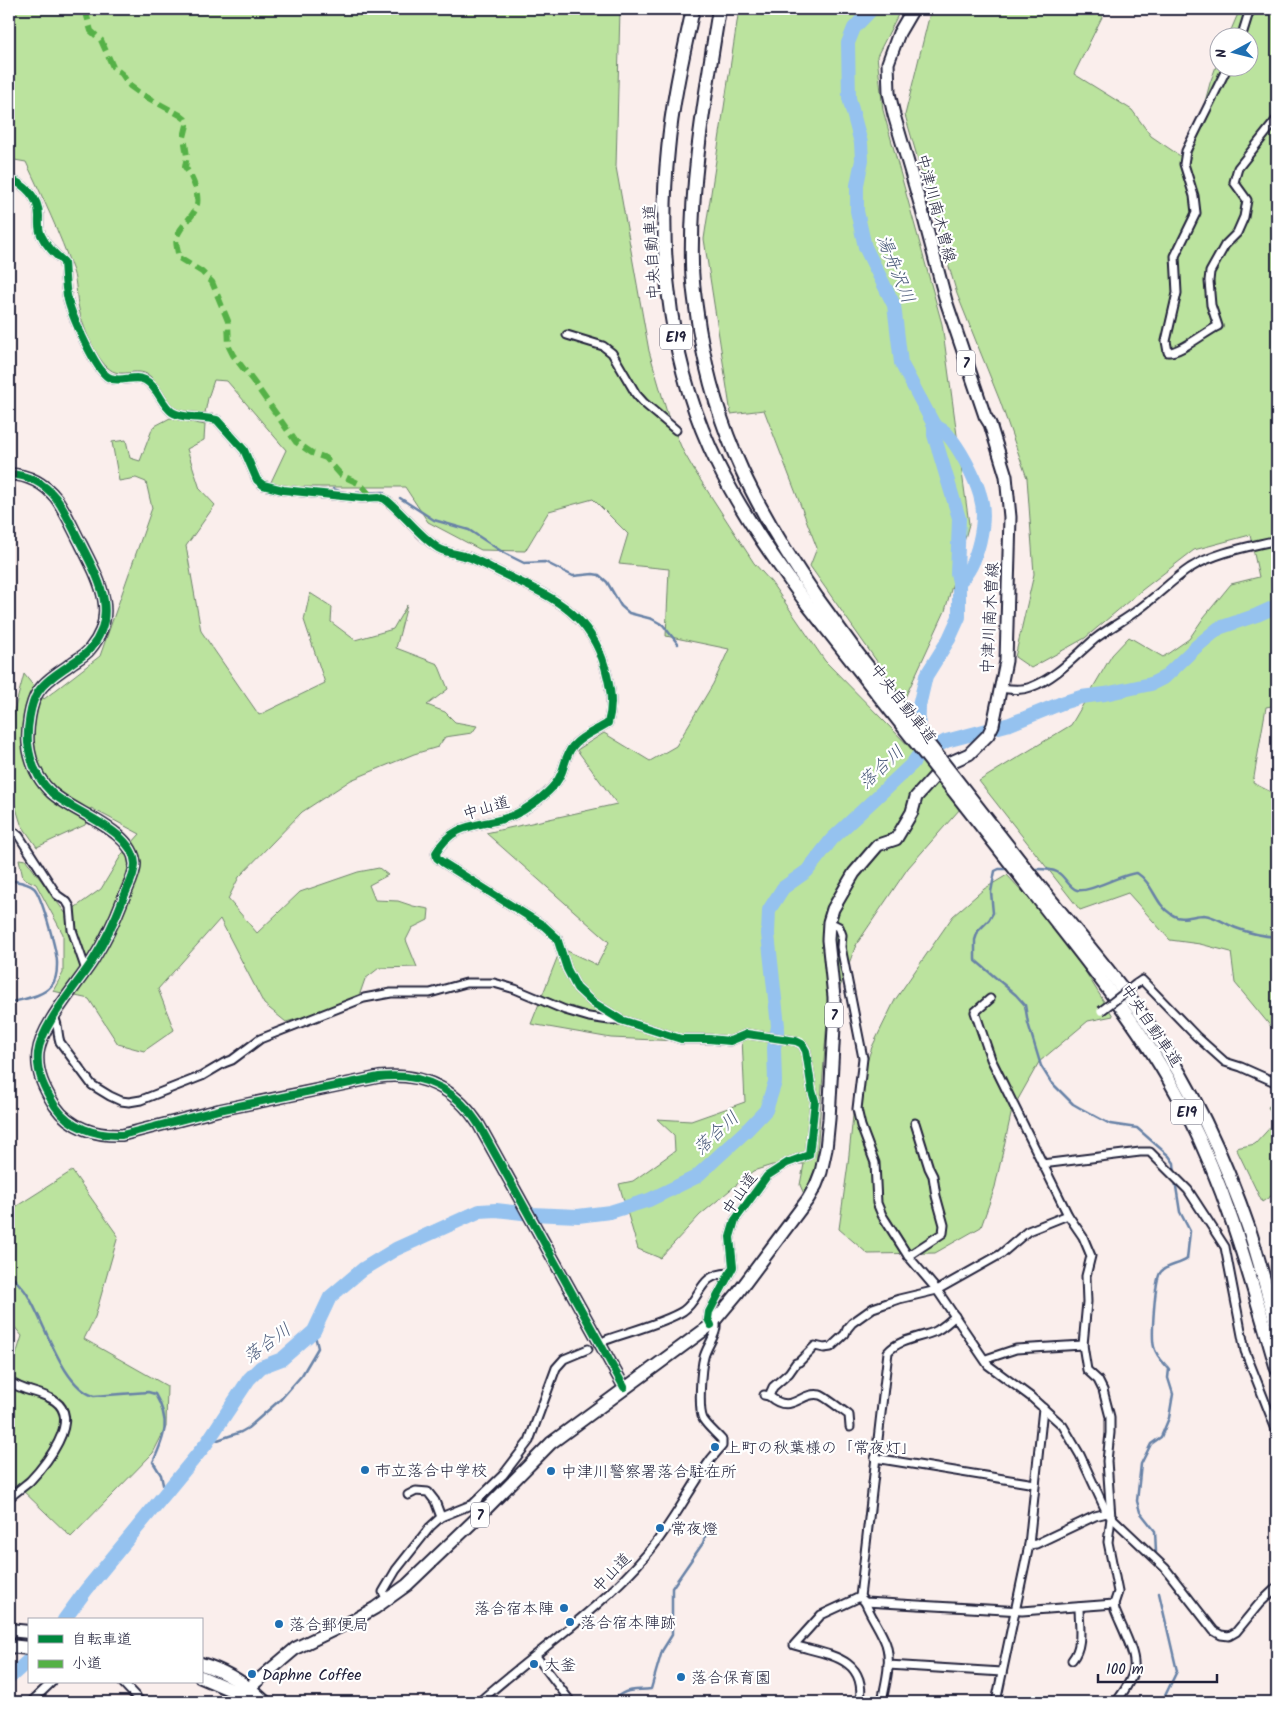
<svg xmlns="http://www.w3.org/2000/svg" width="1286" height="1711" viewBox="0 0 1286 1711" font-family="Kalam,'Klee One',sans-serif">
<rect width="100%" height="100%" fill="#faeeec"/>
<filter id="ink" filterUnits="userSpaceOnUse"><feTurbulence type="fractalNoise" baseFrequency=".02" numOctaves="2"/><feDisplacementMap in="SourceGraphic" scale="10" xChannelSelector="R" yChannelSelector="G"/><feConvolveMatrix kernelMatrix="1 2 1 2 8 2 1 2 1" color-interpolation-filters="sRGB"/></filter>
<g filter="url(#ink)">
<g fill="#bbe39e" stroke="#6e826c">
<path d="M 9,9 L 620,9 L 616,167 L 649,351 L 668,416 L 683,451 L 694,470 L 754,563 L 771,582 L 825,661 L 947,785 L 960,809 L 908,868 L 856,945 L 827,1021 L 816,1167 L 804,1194 L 800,1185 L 804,1164 L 772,1165 L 753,1171 L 700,1215 L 660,1258 L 638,1249 L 619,1184 L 633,1181 L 675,1151 L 674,1135 L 657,1119 L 691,1121 L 745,1102 L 742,1038 L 713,1035 L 678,1041 L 611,1038 L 531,1024 L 561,948 L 597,965 L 609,942 L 486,833 L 617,804 L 577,750 L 604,733 L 650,761 L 676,746 L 713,684 L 729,649 L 666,636 L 669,569 L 619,564 L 628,534 L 593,499 L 549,511 L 525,551 L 481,550 L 428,522 L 405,487 L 287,487 L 271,482 L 286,450 L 227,381 L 214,380 L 208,398 L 205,413 C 197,413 187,413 179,411 C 168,407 160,384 150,376 C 135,365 122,381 107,367 C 95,356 82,325 79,309 C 76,297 77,283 73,271 C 60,234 43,198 26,162 L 9,159 Z"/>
<polygon points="739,9 901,9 877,56 883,110 942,324 969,524 945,611 904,700 810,566 817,548 764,410 731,414 704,239"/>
<polygon points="931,9 1106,9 1074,74 1132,110 1151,136 1189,162 1210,83 1218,61 1218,68 1248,68 1248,38 1228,37 1240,9 1277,9 1277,705 1266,707 1253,783 1277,795 1277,1034 1235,983 1231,952 1200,944 1170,940 1128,893 1080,910 979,781 1071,725 1112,655 1129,637 1163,657 1189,639 1204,617 1231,584 1259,577 1250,535 1194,550 1142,590 1085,638 1031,668 1015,657 1034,574 1027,478 1000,401 957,294 905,115"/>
<polygon points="170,418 205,425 204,440 187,449 200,489 215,505 186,546 201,631 259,715 325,683 304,620 310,593 332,607 331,622 355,640 393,629 407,605 396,648 438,664 448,689 427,705 445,712 455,722 477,726 472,733 445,737 438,747 414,754 351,780 302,812 239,877 228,899 257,933 300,892 358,872 379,868 388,875 369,885 375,900 398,901 413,906 429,909 428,920 412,928 406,940 417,967 379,968 365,979 357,1002 286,1022 264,1004 220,919 158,989 174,1030 144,1051 118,1044 89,999 53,991 63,973 63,934 36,884 23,878 19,859 26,860 66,914 101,889 122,854 140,834 91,808 85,825 37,847 21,824 9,786 9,730 24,674 44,699 100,656 152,508 146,482 136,478 119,481 112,442 126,440 130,458 140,461 153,427"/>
<polygon points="1007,875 1040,910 1073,952 1113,1016 1088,1021 1039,1062 1012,1110 995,1187 981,1227 935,1253 868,1254 839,1229 848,1164 855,1096 872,1047 895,1000 953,916 984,889"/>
<polygon points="1277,1100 1277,1192 1262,1202 1236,1148 1255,1144 1276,1121 1268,1107"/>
<polygon points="72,1171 118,1236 95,1317 84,1339 167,1386 166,1427 153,1453 71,1537 18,1486 9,1494 9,1377 22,1336 9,1320 9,1211"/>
</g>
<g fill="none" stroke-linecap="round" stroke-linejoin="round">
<g stroke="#6782a7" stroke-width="2.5">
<polyline points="333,489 346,493 384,492"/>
<polyline points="400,498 434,520 469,530 504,553 524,563 545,562 573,576 593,574 599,575 607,582 621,606 629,613 652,619 663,625 678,644"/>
<polyline points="1010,869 999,869 995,871 991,892 993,913 989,920 978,931 975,940 975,960 1016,995 1025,1005 1028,1023 1041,1066 1051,1082 1073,1104 1080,1108 1110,1124 1137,1128 1169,1156 1174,1163 1175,1175"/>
<path d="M 1030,869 C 1039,869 1050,868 1057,872 C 1065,876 1069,888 1077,890 C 1090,893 1120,874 1137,873 C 1153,883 1155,904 1171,914 C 1182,922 1192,915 1204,915 C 1215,916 1226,924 1236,928 C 1249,933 1263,936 1277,937"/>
<path d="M 9,880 C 17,882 27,882 34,888 C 41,894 58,954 57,965 C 57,972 56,981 51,986 C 42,997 22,999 9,1003"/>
<path d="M 9,1274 C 15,1280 23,1287 27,1294 C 45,1322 62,1387 94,1396 L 148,1392 L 155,1394 C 171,1421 165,1436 153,1462 L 161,1475 L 165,1494"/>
<polyline points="206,1444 241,1432 248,1428 281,1399 302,1375 318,1348 314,1331"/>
<path d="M 1156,1552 L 1155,1531 L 1140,1512 L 1137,1501 L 1141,1464 L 1151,1444 L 1161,1437 L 1169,1418 L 1173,1394 L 1168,1378 L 1169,1369 C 1163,1362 1156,1356 1154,1347 C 1151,1336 1155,1282 1160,1273 C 1165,1265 1180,1265 1187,1259 L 1190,1231 L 1180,1212 L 1175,1180"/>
<polyline points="1159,1593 1177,1671 1162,1702"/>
<path d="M 612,1702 C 625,1687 634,1691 651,1689 L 662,1651 L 672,1635 L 672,1588 L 703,1543 L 706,1534"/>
</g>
<g stroke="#95c2ef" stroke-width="14">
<polyline points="872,9 854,28 848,43 849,98 861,143 862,160 857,185 857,211 865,247 894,305 901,363 934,425 934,435 959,518 957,573 959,582 959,617 949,639 926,676 919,706 918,739"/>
<path d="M 934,425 C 938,428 944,430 947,434 C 959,447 975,477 980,495 C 988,519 978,565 959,582"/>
<polyline points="64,1620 86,1590 206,1444 249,1379 261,1367 282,1359 314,1331 330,1297 363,1269 396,1249 480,1211 496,1210 531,1214 578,1216 610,1212 649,1200 696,1177 748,1129 766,1110 775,1082 774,1048 778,1026 768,934 769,910 783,888 807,871 832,839 912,764 917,757 946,741 1010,724 1062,703 1081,697 1105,694 1151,684 1165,677 1196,647 1219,628 1257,615 1277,606"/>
<polyline points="9,1678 29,1660"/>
</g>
<g stroke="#22223b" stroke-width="11">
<g id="street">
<polyline points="1241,38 1250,9"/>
<path d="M 1227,68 L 1186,151 L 1184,164 L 1194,196 L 1196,213 L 1175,256 L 1177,293 L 1166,341 L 1168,352 C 1179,354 1205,332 1218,326 L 1211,305 L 1209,281 L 1210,272 L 1225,245 L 1237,233 L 1244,217 L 1247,200 L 1234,182 L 1238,168 L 1277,119"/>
<path d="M 9,179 C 25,184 39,198 39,216 C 39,223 38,228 41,235 C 46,246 55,254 64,262 C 65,275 65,288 68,300 C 72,316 95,369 108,377 C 119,384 134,374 145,380 C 158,387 161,404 172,412 C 182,419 204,416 217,420 L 244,450 L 257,480 L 263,485 L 283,490 L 362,498 L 379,497 L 385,499 C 404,514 418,535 438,548 C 449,554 460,554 471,558 C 485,564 498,572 512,578 C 556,599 590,615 605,667 C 610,686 614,703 608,723 C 596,731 582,735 573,746 C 566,754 565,765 561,774 C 555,789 535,803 522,811 C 489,830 456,816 436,853 L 437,858 L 442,862 L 544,926 L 557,938 L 567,969 L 577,988 L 592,1002 L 621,1020 L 681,1039 L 709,1039 L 730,1041 L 747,1034 L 796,1041 L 802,1044 L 806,1051 L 812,1091 L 815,1101 L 809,1155 L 787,1163 L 767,1176 L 735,1220 L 730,1237 L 733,1267 L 709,1312 L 708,1319 L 711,1325"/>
<polyline points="567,335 603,346 612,353 636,394 644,403 676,430"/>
<path d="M 1000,688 C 1010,689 1021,691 1031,687 C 1056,678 1075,656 1095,639 C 1109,628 1125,620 1139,609 C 1157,596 1172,580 1190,568 C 1216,552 1248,547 1277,540"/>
<polyline points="9,828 19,836 57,895 67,902 70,907 72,930 86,970"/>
<polyline points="829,922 839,927 842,935 841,947 863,1058 857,1109 861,1126 875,1163 877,1203 882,1215 908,1256 937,1290 988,1365 1031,1397 1063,1426 1080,1455 1107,1513 1165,1568 1214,1631 1221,1635 1229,1636 1236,1632 1259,1604 1277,1587"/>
<polyline points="1136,984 1142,980 1196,1036 1225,1062 1241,1067 1277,1083"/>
<path d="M 990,999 L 975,1012 L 991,1059 L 1068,1215 L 1083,1237 L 1091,1256 L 1086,1276 L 1087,1302 L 1083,1345 L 1087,1370 L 1098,1380 L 1103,1390 L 1110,1417 L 1110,1433 L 1107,1461 L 1111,1518 L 1108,1542 L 1118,1592 L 1114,1604 L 1115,1610 C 1120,1624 1136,1652 1134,1667 C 1133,1678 1123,1693 1116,1702"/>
<path d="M 54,1017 C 59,1026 57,1033 60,1042 L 92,1085 L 110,1096 L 121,1101 L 129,1102 L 141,1100 L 202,1076 L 224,1063 L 232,1060 L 260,1039 L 364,998 L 391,993 L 430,993 L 466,983 L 494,983 L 515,989 L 565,1010 L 589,1017 L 609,1020 L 620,1020"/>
<polyline points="1042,1164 1140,1152 1150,1152 1188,1190 1225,1247 1245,1351 1277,1432"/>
<polyline points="908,1256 943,1233 944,1225 936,1196 933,1176 929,1168 915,1123"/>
<path d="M 606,1340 C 628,1332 664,1323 683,1311 C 702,1298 698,1274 729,1273"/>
<polyline points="986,1359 1016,1349 1083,1345"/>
<path d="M 9,1381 C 22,1392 41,1391 55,1401 C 82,1420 45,1465 30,1481 C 23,1487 16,1492 9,1498"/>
<polyline points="764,1395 769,1396 773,1387 789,1373 796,1363 799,1362 815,1346 824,1348 831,1347 845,1334 847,1329 852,1323 873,1308 899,1299 937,1290 1001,1254 1028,1231 1068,1215"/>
<path d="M 769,1396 C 792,1416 800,1391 820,1395 C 826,1397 843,1411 849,1415 L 850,1427"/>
<polyline points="875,1458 1035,1484"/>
<polyline points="408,1495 416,1491 428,1492 435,1501 441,1517"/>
<polyline points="1029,1545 1036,1544 1095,1516 1107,1513"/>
<path d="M 860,1597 L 888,1352 C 899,1339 920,1338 936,1331 C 943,1327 949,1322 955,1316"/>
<polyline points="860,1597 865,1602 1022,1611 1114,1604"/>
<polyline points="387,1600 383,1592 396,1570 430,1527 441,1517 473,1504 503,1475 529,1441 556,1368 564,1359 588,1349"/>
<path d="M 865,1602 C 871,1617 881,1630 886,1644 C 892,1663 885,1684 882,1702"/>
<polyline points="536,1656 571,1702"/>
<path d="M 1072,1660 C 1084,1646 1079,1625 1079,1607"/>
<polyline points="888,1665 1002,1672"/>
<polyline points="122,1682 141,1702"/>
<polyline points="31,1702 52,1682"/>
<path d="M 479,1702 C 535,1652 598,1612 647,1554 C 672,1525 689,1490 711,1459 L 722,1446 L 722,1440 C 716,1433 708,1427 703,1419 C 698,1409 701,1368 704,1357 C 707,1345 720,1331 715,1320"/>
<path d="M 860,1702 C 867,1657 828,1655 794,1645 L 821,1615 L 860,1597"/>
<polyline points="996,1702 1029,1545 1043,1408"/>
</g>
</g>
<g stroke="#22223b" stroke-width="14">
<g id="secondary">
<path d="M 9,474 C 28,475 44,483 56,498 C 66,512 73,529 81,544 C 98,578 120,614 90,649 C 85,656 75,660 68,666 C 58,673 45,681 38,692 C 30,704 27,729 28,743 C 30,762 38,780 52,793 C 74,813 133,830 135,864 C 135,875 127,889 123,899 C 115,920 105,941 93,960 C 78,984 41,1025 38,1053 C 36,1073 45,1090 55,1106 C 70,1128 96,1136 122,1135 L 219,1110 L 379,1077 C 423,1072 455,1088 479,1125 L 624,1387"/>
<polyline points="229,1702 241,1694"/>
</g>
</g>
<g stroke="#22223b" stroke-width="15">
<polyline id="primary" points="243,1693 296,1648 354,1620 375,1608 407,1585 479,1516 551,1443 711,1325 737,1294 808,1199 816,1185 821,1172 826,1149 829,1119 834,1027 834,997 828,940 829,922 833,909 854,873 878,845 896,839 912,812 916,797 935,776 949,763 969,754 988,735 993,725 1006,661 1010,517 1006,476 990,424 985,416 946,301 921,207 894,115 889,93 888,63 899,33 913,9"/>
</g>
<g stroke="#22223b" stroke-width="16">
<g id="highway">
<path d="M 693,9 C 683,55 672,103 668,150 C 657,257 670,368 718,465 C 742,514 775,560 808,605"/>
<path d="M 719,9 C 706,93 690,178 692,264 C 692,285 696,306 699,328 C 716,434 757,511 817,598"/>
<path d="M 1036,882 C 1075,931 1118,979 1153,1031 C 1195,1092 1226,1162 1250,1232 C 1260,1263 1268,1295 1277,1327"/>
<path d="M 1030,888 C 1086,961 1147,1032 1188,1115 C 1230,1198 1251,1281 1277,1369"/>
<polyline points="9,1630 29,1632"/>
<polyline points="9,1646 29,1648"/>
<path d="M 201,1664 C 225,1671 247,1685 265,1702"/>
<polyline points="201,1677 241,1694 249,1702"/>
</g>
</g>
<use href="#street" stroke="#fff" stroke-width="7"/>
<use href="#secondary" stroke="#fff" stroke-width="10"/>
<use href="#primary" stroke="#fff" stroke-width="11"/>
<use href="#highway" stroke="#fff" stroke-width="12"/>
<g stroke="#22223b" stroke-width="11" stroke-linecap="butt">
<polyline id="street-bridge" points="1101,1011 1136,984"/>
</g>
<g stroke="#22223b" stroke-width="16" stroke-linecap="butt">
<g id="highway-bridge">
<polyline points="817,598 857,653 1036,882"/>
<polyline points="808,605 1030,888"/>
</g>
</g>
<use href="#street-bridge" stroke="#fff" stroke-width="7"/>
<use href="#highway-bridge" stroke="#fff" stroke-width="12"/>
<path stroke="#55b146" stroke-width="6" stroke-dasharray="12 6" stroke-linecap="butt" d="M 85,9 L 91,31 L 101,40 L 113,67 L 122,74 L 130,86 L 141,94 L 180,115 L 185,119 L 187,125 L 184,137 L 187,156 L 185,167 C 192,176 201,196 196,208 C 192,218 182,225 178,234 C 174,241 178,251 179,258 L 202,272 L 212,282 L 228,321 L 229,347 L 233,355 L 253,381 L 296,442 L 312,453 L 326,458 L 341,475 L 360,484 L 372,497"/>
<g stroke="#fff" stroke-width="11">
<g id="cycleway">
<path d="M 9,179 C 25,184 39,198 39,216 C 39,223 38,228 41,235 C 46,246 55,254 64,262 C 65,275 65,288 68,300 C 72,316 95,369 108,377 C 119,384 134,374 145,380 C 158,387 161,404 172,412 C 182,419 204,416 217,420 L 244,450 L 257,480 L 263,485 L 283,490 L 362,498 L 379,497 L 385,499 C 404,514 418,535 438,548 C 449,554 460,554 471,558 C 485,564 498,572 512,578 C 556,599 590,615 605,667 C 610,686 614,703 608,723 C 596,731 582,735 573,746 C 566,754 565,765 561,774 C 555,789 535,803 522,811 C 489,830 456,816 436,853 L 437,858 L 442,862 L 544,926 L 557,938 L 567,969 L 577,988 L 592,1002 L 621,1020 L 681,1039 L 709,1039 L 730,1041 L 747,1034 L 796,1041 L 802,1044 L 806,1051 L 812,1091 L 815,1101 L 809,1155 L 787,1163 L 767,1176 L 735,1220 L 730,1237 L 733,1267 L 709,1312 L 708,1319 L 711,1325"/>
<path d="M 9,474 C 28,475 44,483 56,498 C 66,512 73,529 81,544 C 98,578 120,614 90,649 C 85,656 75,660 68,666 C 58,673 45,681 38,692 C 30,704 27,729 28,743 C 30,762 38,780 52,793 C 74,813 133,830 135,864 C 135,875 127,889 123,899 C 115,920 105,941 93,960 C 78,984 41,1025 38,1053 C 36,1073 45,1090 55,1106 C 70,1128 96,1136 122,1135 L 219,1110 L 379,1077 C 423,1072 455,1088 479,1125 L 624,1387"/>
</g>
</g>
<use href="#cycleway" stroke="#00873e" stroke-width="8"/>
</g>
</g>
<g fill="#1f6fb2" stroke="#fff" stroke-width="2">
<circle cx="715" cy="1447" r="5"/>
<circle cx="365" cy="1470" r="5"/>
<circle cx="551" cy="1471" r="5"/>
<circle cx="660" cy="1528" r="5"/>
<circle cx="564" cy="1608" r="5"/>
<circle cx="570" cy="1622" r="5"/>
<circle cx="279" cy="1624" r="5"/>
<circle cx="534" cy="1664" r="5"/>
<circle cx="252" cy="1674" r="5"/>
<circle cx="681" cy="1677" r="5"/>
</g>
<g text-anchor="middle" stroke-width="4.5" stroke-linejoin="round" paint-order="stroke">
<g fill="#fff" stroke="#646476" stroke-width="1">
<rect x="660" y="324.5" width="32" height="25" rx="4"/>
<rect x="957" y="350.5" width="18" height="25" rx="4"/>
<rect x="825" y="1002.5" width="18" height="25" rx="4"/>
<rect x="1171" y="1099.5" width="32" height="25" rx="4"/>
<rect x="471" y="1502.5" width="18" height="25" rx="4"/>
</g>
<g font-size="15" font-weight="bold" fill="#22223b">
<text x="676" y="342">E19</text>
<text x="966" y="368">7</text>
<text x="834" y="1020">7</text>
<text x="1187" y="1117">E19</text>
<text x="480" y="1520">7</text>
</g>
<g font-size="16" fill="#22223b" stroke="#fff">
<text transform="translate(937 208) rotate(75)" y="6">中津川南木曽線</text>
<text transform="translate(651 252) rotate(-93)" y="6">中央自動車道</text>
<text transform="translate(989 618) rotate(-87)" y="6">中津川南木曽線</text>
<text transform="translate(904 703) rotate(52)" y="6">中央自動車道</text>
<text transform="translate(486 807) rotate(-16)" y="6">中山道</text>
<text transform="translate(1152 1025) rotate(56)" y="6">中央自動車道</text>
<text transform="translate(739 1193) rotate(-55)" y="6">中山道</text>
<text transform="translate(611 1572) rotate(-46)" y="6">中山道</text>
</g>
<g font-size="16" fill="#22223b" stroke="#fff" text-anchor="start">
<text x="725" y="1453">上町の秋葉様の「常夜灯」</text>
<text x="375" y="1476">市立落合中学校</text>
<text x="561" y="1477">中津川警察署落合駐在所</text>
<text x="670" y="1534">常夜燈</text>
<text x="554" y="1614" text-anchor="end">落合宿本陣</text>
<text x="580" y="1628">落合宿本陣跡</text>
<text x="289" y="1630">落合郵便局</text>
<text x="544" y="1670">大釜</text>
<text x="262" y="1680">Daphne Coffee</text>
<text x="691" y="1683">落合保育園</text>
</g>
<g font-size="18" font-style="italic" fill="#4a5a7a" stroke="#fff">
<text transform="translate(896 269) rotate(68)" y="6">湯舟沢川</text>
<text transform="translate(881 767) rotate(-43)" y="6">落合川</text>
<text transform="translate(716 1133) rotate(-43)" y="6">落合川</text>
<text transform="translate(267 1343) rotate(-36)" y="6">落合川</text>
</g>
</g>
<rect width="1286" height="1711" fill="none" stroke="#fff" stroke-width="30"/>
<rect x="15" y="15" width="1256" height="1681" fill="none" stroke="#22223b" stroke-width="2" filter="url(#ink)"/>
<rect x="28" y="1618" width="175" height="65" fill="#ffffff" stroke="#a7a7b1"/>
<rect x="38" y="1635" width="25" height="8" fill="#00873e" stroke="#a7a7b1"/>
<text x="72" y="1644" font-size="15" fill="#22223b">自転車道</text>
<rect x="38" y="1660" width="25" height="8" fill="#55b146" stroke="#a7a7b1"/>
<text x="72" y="1668" font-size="15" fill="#22223b">小道</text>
<g transform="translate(1234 52) rotate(263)"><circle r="24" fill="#ffffff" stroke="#a7a7b1"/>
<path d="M0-4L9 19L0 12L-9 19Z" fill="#1f6fb2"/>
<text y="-8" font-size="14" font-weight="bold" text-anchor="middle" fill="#22223b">N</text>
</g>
<path d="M1098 1674v8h119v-8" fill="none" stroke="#22223b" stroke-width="2.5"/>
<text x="1106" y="1674" font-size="15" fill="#22223b" stroke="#ffffff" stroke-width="4" paint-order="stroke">100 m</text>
</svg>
